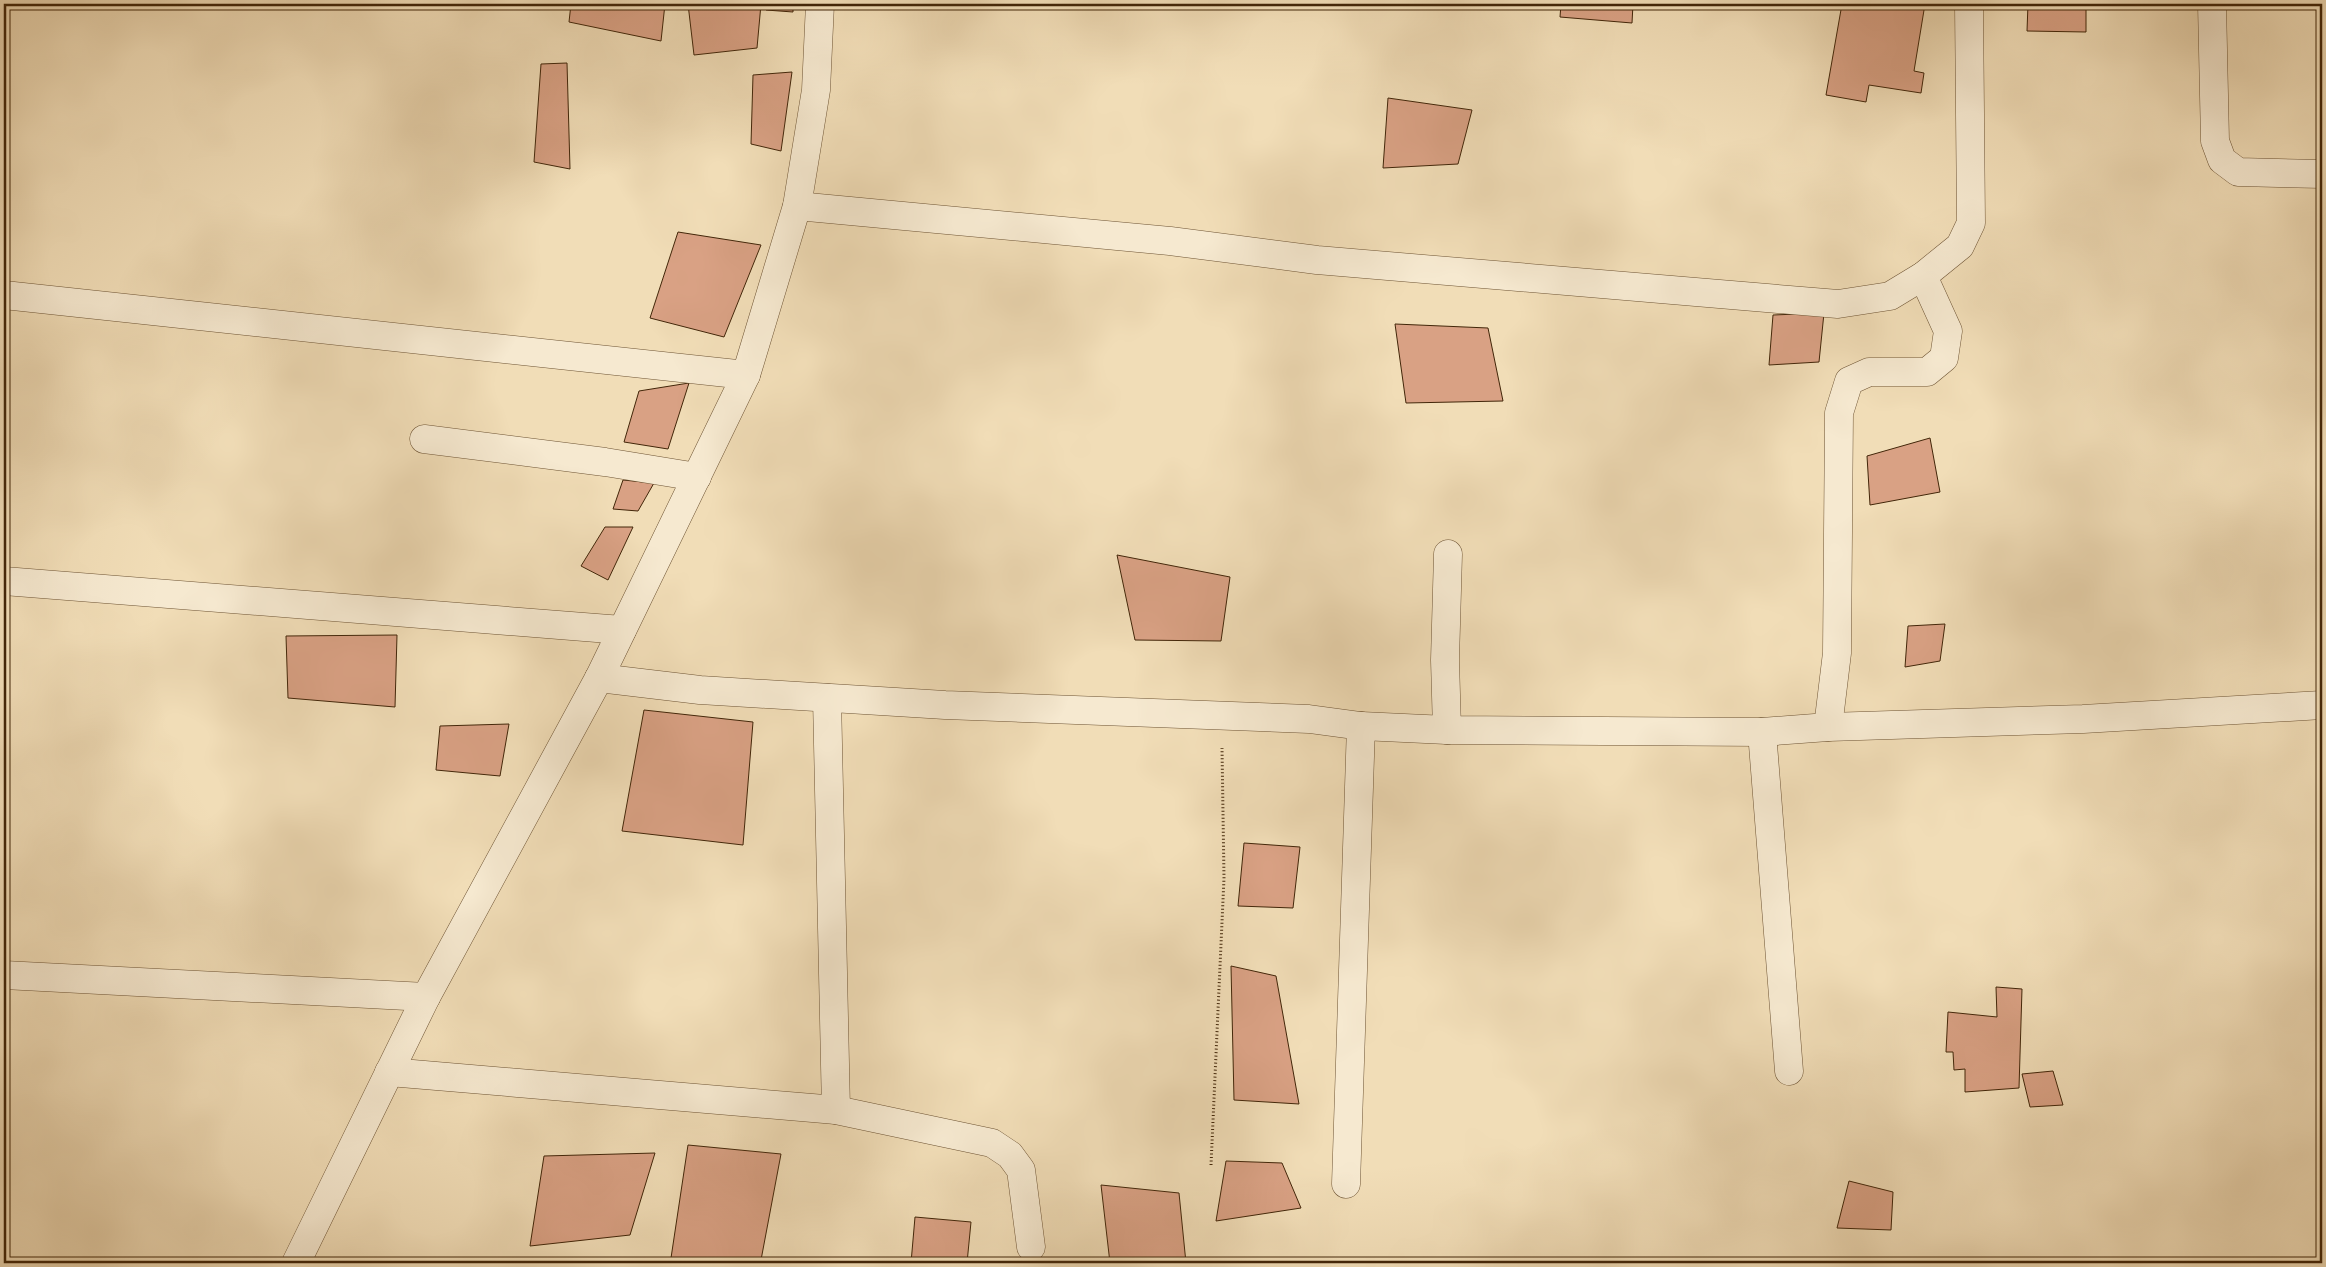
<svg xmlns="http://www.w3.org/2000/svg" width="2326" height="1267" viewBox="0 0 2326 1267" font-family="'IM FELL French Canon',serif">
<rect width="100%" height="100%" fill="#f1ddb7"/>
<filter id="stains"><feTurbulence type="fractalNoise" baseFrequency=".004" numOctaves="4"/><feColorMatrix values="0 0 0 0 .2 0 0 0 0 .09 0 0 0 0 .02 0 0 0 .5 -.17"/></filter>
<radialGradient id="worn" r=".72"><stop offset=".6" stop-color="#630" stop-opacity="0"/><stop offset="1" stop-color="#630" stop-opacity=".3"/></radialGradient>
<g fill="#d9a184" stroke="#422609">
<polygon points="571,4 665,4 661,41 569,22"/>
<polygon points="688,4 761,4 757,48 694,55"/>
<polygon points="766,4 793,4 793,12 766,10"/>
<polygon points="1561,4 1633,4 1632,23 1560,17"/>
<polygon points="1842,4 1925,4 1914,71 1924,73 1921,93 1869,85 1866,102 1826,95"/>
<polygon points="2028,4 2086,4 2086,32 2027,31"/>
<polygon points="567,63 570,169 534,162 541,64"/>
<polygon points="792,72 781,151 751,144 753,75"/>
<polygon points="1388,98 1472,110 1458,164 1383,168"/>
<polygon points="678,232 761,245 724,337 650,318"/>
<polygon points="1824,313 1819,362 1769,365 1773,315"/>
<polygon points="1395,324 1488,328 1503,401 1406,403"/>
<polygon points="689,383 668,449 624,442 639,391"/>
<polygon points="1930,438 1940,492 1870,505 1867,456"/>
<polygon points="623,480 654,483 638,511 613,509"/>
<polygon points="605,527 633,527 608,580 581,566"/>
<polygon points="1117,555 1230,577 1221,641 1135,640"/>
<polygon points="1945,624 1940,661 1905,667 1908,626"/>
<polygon points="397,635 395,707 288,698 286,636"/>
<polygon points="644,710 753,722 743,845 622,831"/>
<polygon points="509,724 500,776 436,770 440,726"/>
<polygon points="1244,843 1300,847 1293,908 1238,906"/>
<polygon points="1231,966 1276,976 1299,1104 1234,1100"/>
<polygon points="1996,987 2022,989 2019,1088 1965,1092 1965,1069 1954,1070 1953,1052 1946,1052 1948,1012 1997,1017"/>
<polygon points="2053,1071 2063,1105 2030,1107 2022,1074"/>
<polygon points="688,1145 781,1154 761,1260 671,1258"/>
<polygon points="655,1153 630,1235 530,1246 544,1156"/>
<polygon points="1226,1161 1282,1163 1301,1208 1216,1221"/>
<polygon points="1849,1181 1893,1192 1891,1230 1837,1228"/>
<polygon points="1101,1185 1179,1193 1186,1263 1110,1263"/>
<polygon points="915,1217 971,1222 967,1263 911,1263"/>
</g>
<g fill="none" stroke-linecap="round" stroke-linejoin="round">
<g stroke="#6e5434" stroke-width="29">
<g id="minor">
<polyline points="2212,4 2215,141 2222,160 2238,172 2322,174"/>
<polyline points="797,206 1170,241 1317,260 1838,304 1890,296 1923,276 1960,246 1971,223 1969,4"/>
<polyline points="4,295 746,375"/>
<polyline points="424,439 605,462 697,477"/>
<polyline points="4,581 622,630"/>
<polyline points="599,678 700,690 945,705 1309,719 1361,726 1447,730 1762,732 1828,727 2083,719 2322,705"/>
<polyline points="827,698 836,1110"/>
<polyline points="1828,727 1837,653 1839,413 1849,381 1869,372 1927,372 1944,358 1948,331 1923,276"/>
<polyline points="1447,730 1445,660 1448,554"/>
<polyline points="1762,732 1789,1071"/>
<polyline points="4,975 426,997"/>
<polyline points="389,1072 836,1110 992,1143 1010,1155 1021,1170 1031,1247"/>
<polyline points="1346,1184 1361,726"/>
<polyline points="296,1263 426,997 599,678 746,375 797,206 816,90 820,4"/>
</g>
</g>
<polyline stroke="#422609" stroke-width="3" stroke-dasharray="1 2.5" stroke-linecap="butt" points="1211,1165 1224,878 1222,748"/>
<use href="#minor" stroke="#f6e9d0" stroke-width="28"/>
</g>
<rect width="2326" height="1267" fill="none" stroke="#f1ddb7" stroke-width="20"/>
<rect x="5" y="5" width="2316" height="1257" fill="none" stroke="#422609" stroke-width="2.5"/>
<rect x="10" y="10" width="2306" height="1247" fill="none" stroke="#422609"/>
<rect width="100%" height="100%" filter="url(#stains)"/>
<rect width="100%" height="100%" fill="url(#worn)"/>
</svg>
